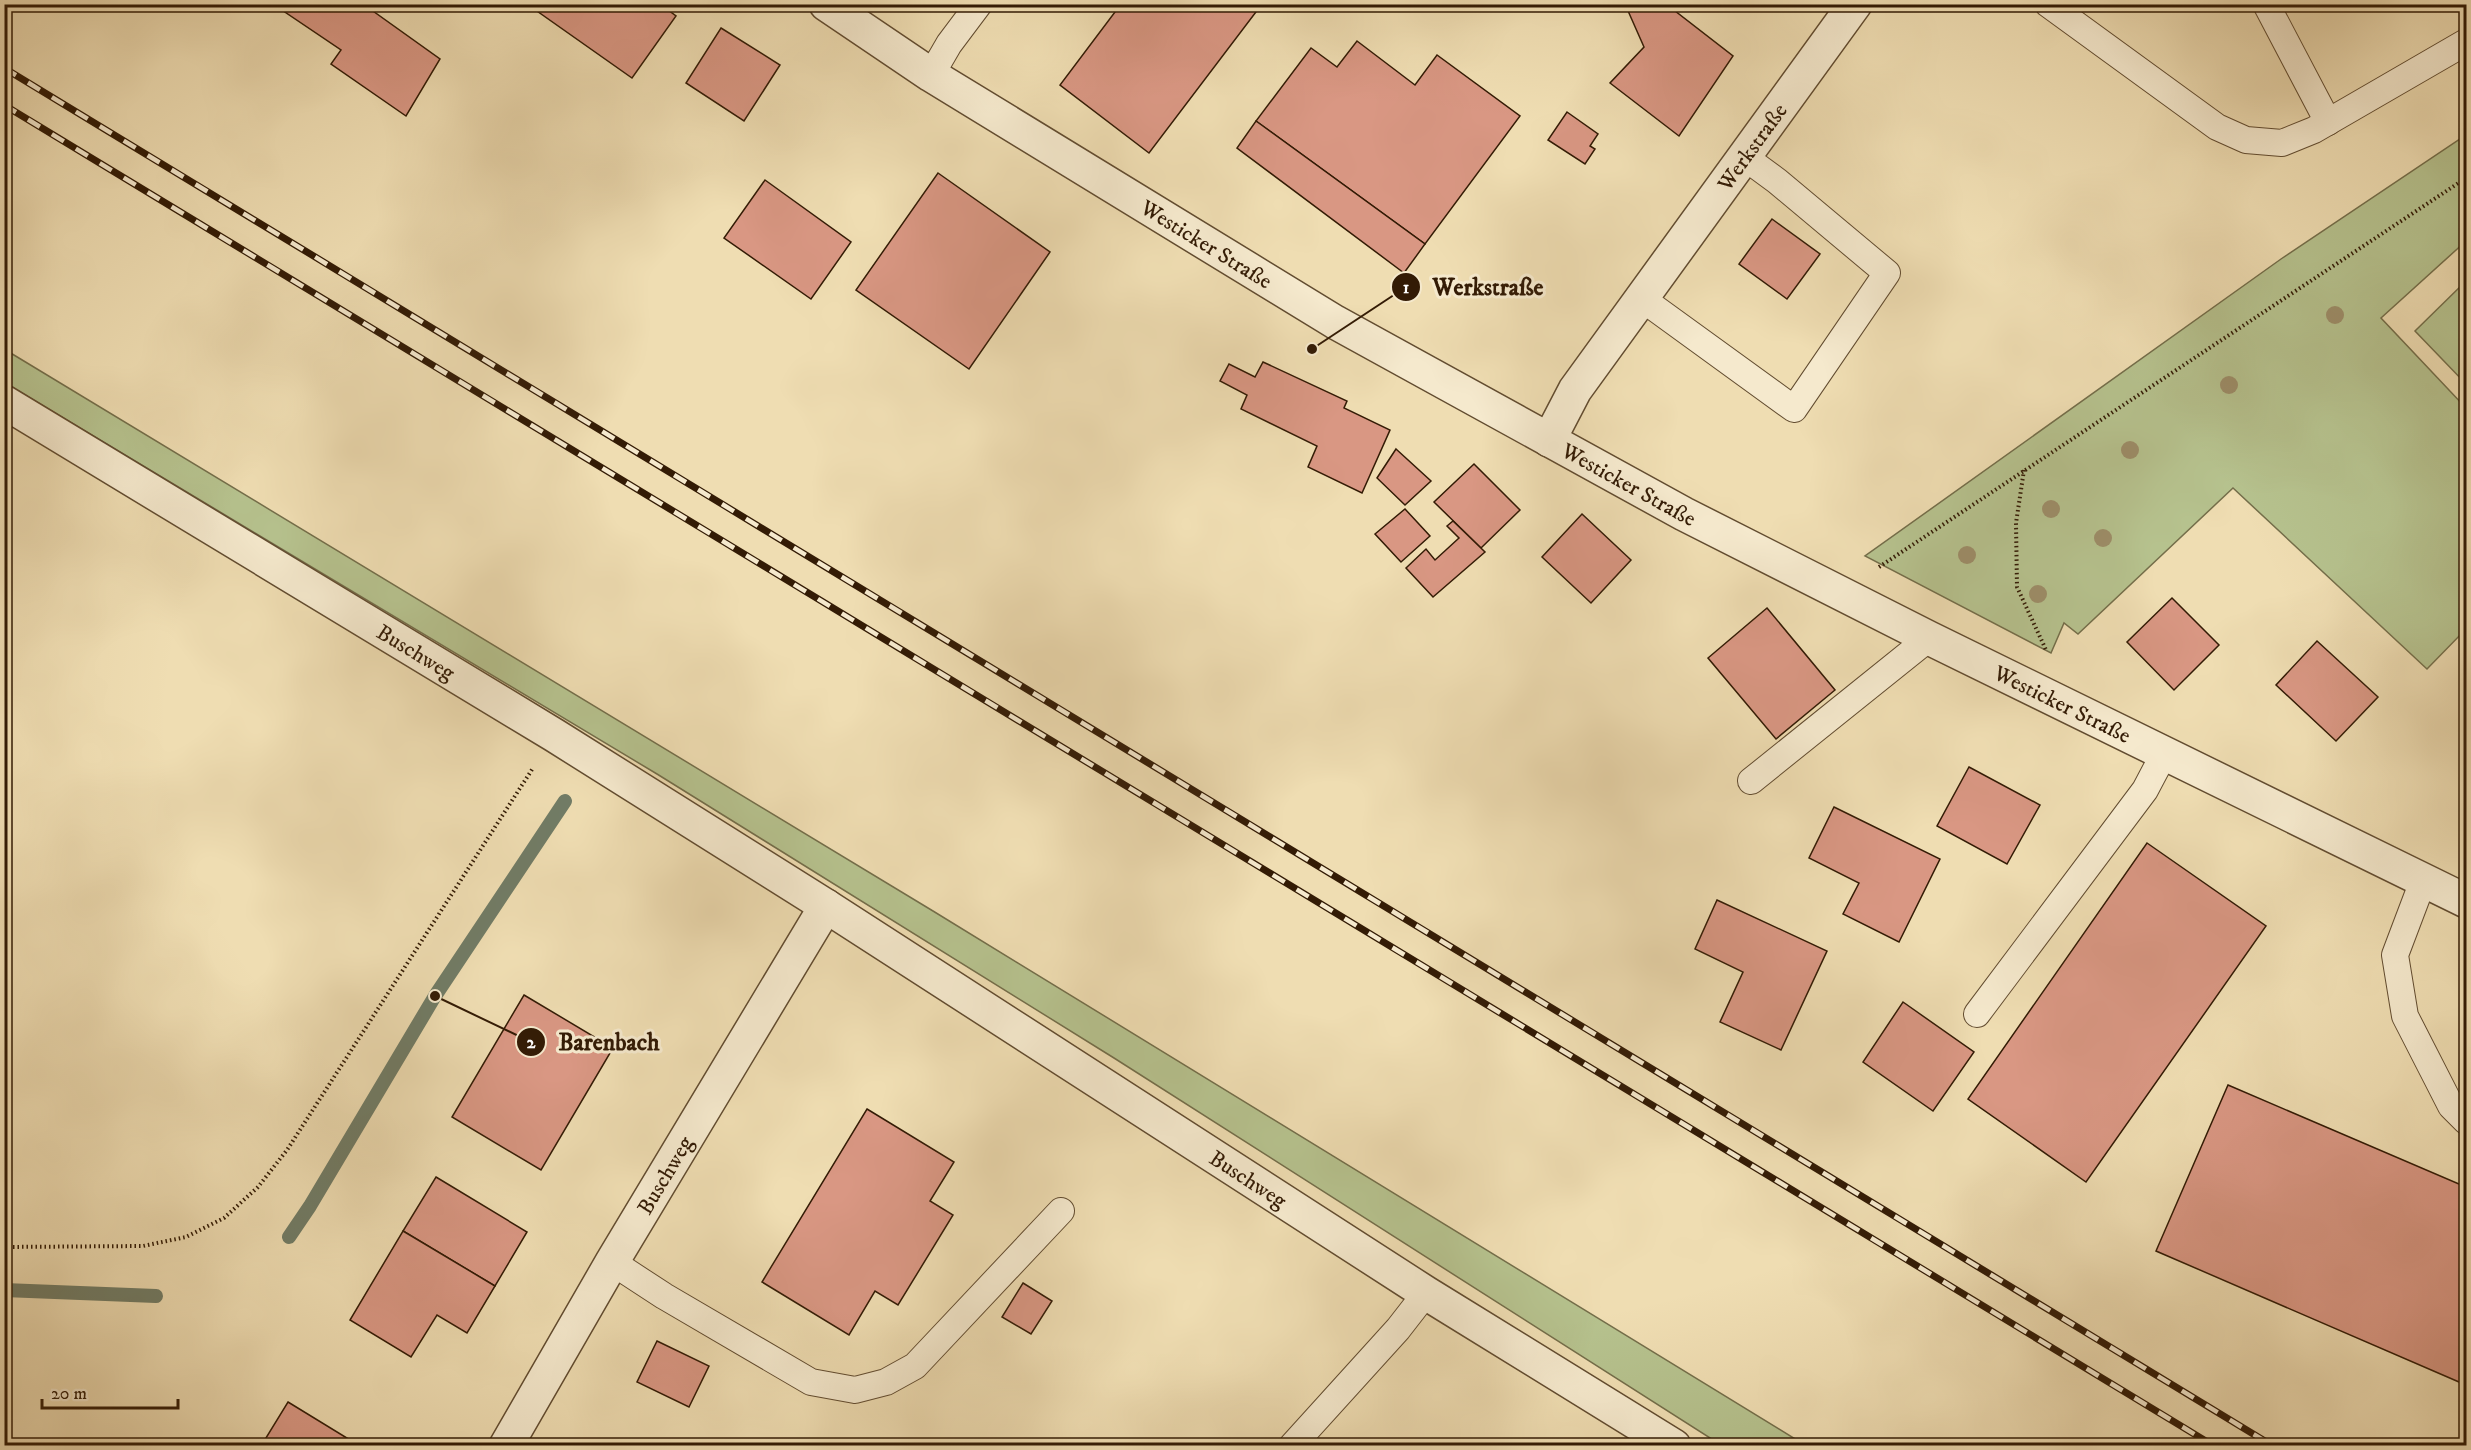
<svg xmlns="http://www.w3.org/2000/svg" width="2471" height="1450" viewBox="0 0 2471 1450" font-family="'IM FELL DW Pica',serif">
<style>
.green{fill:#b6c28e;stroke:#746e4a;stroke-width:1.5}
.lines{fill:none;stroke-linecap:round;stroke-linejoin:round}
.stream{stroke:#717c66;stroke-width:14}
.building{fill:#d99783;stroke:#331b05;stroke-width:1.5}
.service-casing{stroke:#624c30;stroke-width:28}
.minor-casing{stroke:#624c30;stroke-width:36}
.tertiary-casing{stroke:#624c30;stroke-width:36}
.path{stroke:#331b05;stroke-width:4;stroke-dasharray:1.5 3;stroke-linecap:butt}
.service{stroke:#f5e9cd;stroke-width:26}
.minor{stroke:#f5e9cd;stroke-width:33}
.tertiary{stroke:#f5e9cd;stroke-width:33}
.rail-casing{stroke:#331b05;stroke-width:7}
.rail{stroke:#f5e9cd;stroke-width:4.5;stroke-dasharray:14;stroke-linecap:butt}
.tree{fill:#9d8e69}
.labels{text-anchor:middle;stroke-width:6;stroke-linejoin:round;paint-order:stroke}
.street-label{font-size:22px;fill:#331b05;stroke:#f5e9cd}
.leader{fill:none;stroke:#331b05;stroke-width:2}
.callout-dot{fill:#331b05;stroke:#f5e9cd;stroke-width:2}
.mark-label{font-size:18px;text-anchor:middle;font-weight:bold;fill:#fff}
.callout-label{font-size:24px;text-anchor:middle;font-weight:bold;fill:#331b05;stroke:#f5e9cd;stroke-width:6;stroke-linejoin:round;paint-order:stroke}
</style>
<rect width="100%" height="100%" fill="#efddb2"/>
<filter id="stains"><feTurbulence type="fractalNoise" baseFrequency=".00333" numOctaves="4"/><feColorMatrix values="0 0 0 0 .2 0 0 0 0 .09 0 0 0 0 .02 0 0 0 .5 -.17"/></filter>
<radialGradient id="worn" r=".72"><stop offset=".6" stop-color="#630" stop-opacity="0"/><stop offset="1" stop-color="#630" stop-opacity=".3"/></radialGradient>
<g class="green">
<path d="M 2466,135 L 2466,241 L 2381,318 L 2466,408 L 2466,629 L 2427,669 L 2233,488 L 2078,634 L 2064,623 L 2051,653 L 1865,556 L 2281,259 Z"/>
<path d="M 2466,281 L 2466,384 L 2415,331 Z"/>
<path d="M 4,349 L 933,911 L 1805,1445 L 1721,1445 L 1114,1058 L 657,774 L 5,383 Z"/>
</g>
<g class="lines">
<g class="stream">
<path d="M 289,1237 L 310,1206 L 435,996 L 565,801"/>
<path d="M 4,1290 L 156,1296"/>
</g>
</g>
<g class="building">
<path d="M 273,4 L 363,4 L 440,59 L 406,116 L 331,64 L 341,50 Z"/>
<path d="M 527,4 L 660,4 L 676,16 L 632,78 Z"/>
<path d="M 1121,4 L 1262,4 L 1149,153 L 1060,85 Z"/>
<path d="M 1625,4 L 1666,4 L 1733,56 L 1679,136 L 1610,83 L 1644,47 Z"/>
<path d="M 721,28 L 780,65 L 744,121 L 686,83 Z"/>
<path d="M 1357,41 L 1415,85 L 1437,55 L 1520,116 L 1425,244 L 1256,121 L 1311,48 L 1337,67 Z"/>
<path d="M 1567,112 L 1598,134 L 1590,146 L 1595,149 L 1585,164 L 1548,140 Z"/>
<path d="M 1256,121 L 1425,244 L 1404,273 L 1237,148 Z"/>
<path d="M 938,173 L 1050,252 L 969,369 L 856,290 Z"/>
<path d="M 765,180 L 851,242 L 811,299 L 724,238 Z"/>
<path d="M 1772,219 L 1820,254 L 1787,299 L 1739,264 Z"/>
<path d="M 1263,362 L 1347,401 L 1344,408 L 1390,430 L 1362,493 L 1308,467 L 1317,446 L 1241,409 L 1247,395 L 1220,381 L 1229,364 L 1255,377 Z"/>
<path d="M 1396,449 L 1431,481 L 1405,505 L 1377,478 Z"/>
<path d="M 1474,464 L 1520,510 L 1481,548 L 1434,502 Z"/>
<path d="M 1405,509 L 1430,536 L 1401,562 L 1375,534 Z"/>
<path d="M 1582,514 L 1631,560 L 1591,603 L 1542,557 Z"/>
<path d="M 1453,521 L 1485,552 L 1433,597 L 1406,568 L 1426,549 L 1435,560 L 1459,538 L 1447,526 Z"/>
<path d="M 2172,598 L 2219,645 L 2174,690 L 2127,642 Z"/>
<path d="M 1767,608 L 1835,690 L 1776,739 L 1708,658 Z"/>
<path d="M 2317,641 L 2378,697 L 2336,741 L 2276,685 Z"/>
<path d="M 1969,767 L 2040,805 L 2007,864 L 1937,826 Z"/>
<path d="M 1834,807 L 1940,859 L 1899,942 L 1843,914 L 1859,883 L 1809,858 Z"/>
<path d="M 2147,843 L 2266,926 L 2086,1182 L 1968,1099 Z"/>
<path d="M 1717,900 L 1827,951 L 1781,1050 L 1720,1022 L 1743,972 L 1695,949 Z"/>
<path d="M 524,995 L 613,1048 L 541,1170 L 452,1117 Z"/>
<path d="M 1903,1002 L 1974,1052 L 1933,1111 L 1863,1062 Z"/>
<path d="M 2228,1085 L 2466,1187 L 2466,1385 L 2156,1251 Z"/>
<path d="M 867,1109 L 954,1162 L 930,1201 L 953,1215 L 898,1305 L 875,1291 L 849,1335 L 762,1282 Z"/>
<path d="M 436,1177 L 527,1232 L 495,1286 L 403,1231 Z"/>
<path d="M 403,1231 L 495,1286 L 467,1333 L 437,1315 L 411,1357 L 350,1320 Z"/>
<path d="M 1023,1283 L 1052,1301 L 1031,1334 L 1002,1317 Z"/>
<path d="M 657,1341 L 709,1366 L 689,1407 L 637,1382 Z"/>
<path d="M 288,1402 L 360,1446 L 261,1446 Z"/>
</g>
<g class="lines">
<defs>
<g id="service">
<path d="M 2048,4 L 2217,127 L 2246,140 L 2282,143 L 2314,130 L 2466,42"/>
<path d="M 2266,4 L 2328,122"/>
<path d="M 931,75 L 949,44 L 979,4"/>
<path d="M 1641,298 L 1794,409 L 1887,273 L 1777,181 L 1743,156"/>
<path d="M 1751,781 L 1929,638"/>
<path d="M 2423,881 L 2395,955 L 2405,1016 L 2451,1106 L 2466,1121"/>
<path d="M 1977,1014 L 2145,790 L 2164,754"/>
<path d="M 612,1262 L 664,1296 L 811,1382 L 855,1390 L 886,1382 L 915,1366 L 1061,1211"/>
<path d="M 1292,1446 L 1398,1329 L 1426,1293"/>
</g>
<g id="minor">
<path id="s1" d="M 4,402 L 554,735 L 826,906 L 1426,1293 L 1674,1446"/>
<path id="s2" d="M 1549,440 L 1575,390 L 1855,4"/>
<path id="s3" d="M 506,1446 L 612,1262 L 826,906"/>
</g>
<g id="tertiary">
<path id="s4" d="M 826,4 L 931,75 L 1335,322 L 1684,514 L 1929,638 L 2466,901"/>
</g>
</defs>
<use href="#service" class="service-casing"/>
<use href="#minor" class="minor-casing"/>
<use href="#tertiary" class="tertiary-casing"/>
<g class="path">
<path d="M 2024,470 L 2016,523 L 2017,587 L 2046,650"/>
<path d="M 1879,567 L 2466,178"/>
<path d="M 4,1247 L 143,1246 L 186,1237 L 224,1218 L 258,1187 L 287,1150 L 533,768"/>
</g>
<use href="#service" class="service"/>
<use href="#minor" class="minor"/>
<use href="#tertiary" class="tertiary"/>
<defs>
<g id="rail">
<path d="M 4,68 L 2273,1446"/>
<path d="M 4,105 L 2214,1446"/>
</g>
</defs>
<use href="#rail" class="rail-casing"/>
<use href="#rail" class="rail"/>
</g>
<g class="tree">
<circle cx="2335" cy="315" r="9"/>
<circle cx="2229" cy="385" r="9"/>
<circle cx="2130" cy="450" r="9"/>
<circle cx="2051" cy="509" r="9"/>
<circle cx="2103" cy="538" r="9"/>
<circle cx="1967" cy="555" r="9"/>
<circle cx="2038" cy="594" r="9"/>
</g>
<g class="labels">
<g class="street-label">
<text dy="8" stroke="none"><textPath href="#s2" startOffset="357">Werkstraße</textPath></text>
<text dy="8" stroke="none"><textPath href="#s4" startOffset="450">Westicker Straße</textPath></text>
<text dy="8" stroke="none"><textPath href="#s4" startOffset="936">Westicker Straße</textPath></text>
<text dy="8" stroke="none"><textPath href="#s1" startOffset="482">Buschweg</textPath></text>
<text dy="8" stroke="none"><textPath href="#s4" startOffset="1422">Westicker Straße</textPath></text>
<text dy="8" stroke="none"><textPath href="#s3" startOffset="314">Buschweg</textPath></text>
<text dy="8" stroke="none"><textPath href="#s1" startOffset="1467">Buschweg</textPath></text>
</g>
</g>
<path class="leader" d="M1312 349L1406 287M435 996L531 1042"/>
<g class="callout-dot">
<circle cx="1312" cy="349" r="6"/>
<circle cx="435" cy="996" r="6"/>
<circle cx="1406" cy="287" r="15"/>
<circle cx="531" cy="1042" r="15"/>
</g>
<g class="mark-label">
<text x="1406" y="293">1</text>
<text x="531" y="1048">2</text>
</g>
<g class="callout-label">
<text x="1488" y="295">Werkstraße</text>
<text x="609" y="1050">Barenbach</text>
</g>
<rect width="2471" height="1450" fill="none" stroke="#efddb2" stroke-width="24"/>
<rect x="6" y="6" width="2459" height="1438" fill="none" stroke="#331b05" stroke-width="3"/>
<rect x="12" y="12" width="2447" height="1426" fill="none" stroke="#331b05" stroke-width="1.5"/>
<path d="M42 1399v9h136v-9" fill="none" stroke="#331b05" stroke-width="3"/>
<text x="51" y="1399" font-size="18" fill="#331b05" stroke="#f5e9cd" stroke-width="4.5" paint-order="stroke">20 m</text>
<rect width="100%" height="100%" filter="url(#stains)"/>
<rect width="100%" height="100%" fill="url(#worn)"/>
</svg>
